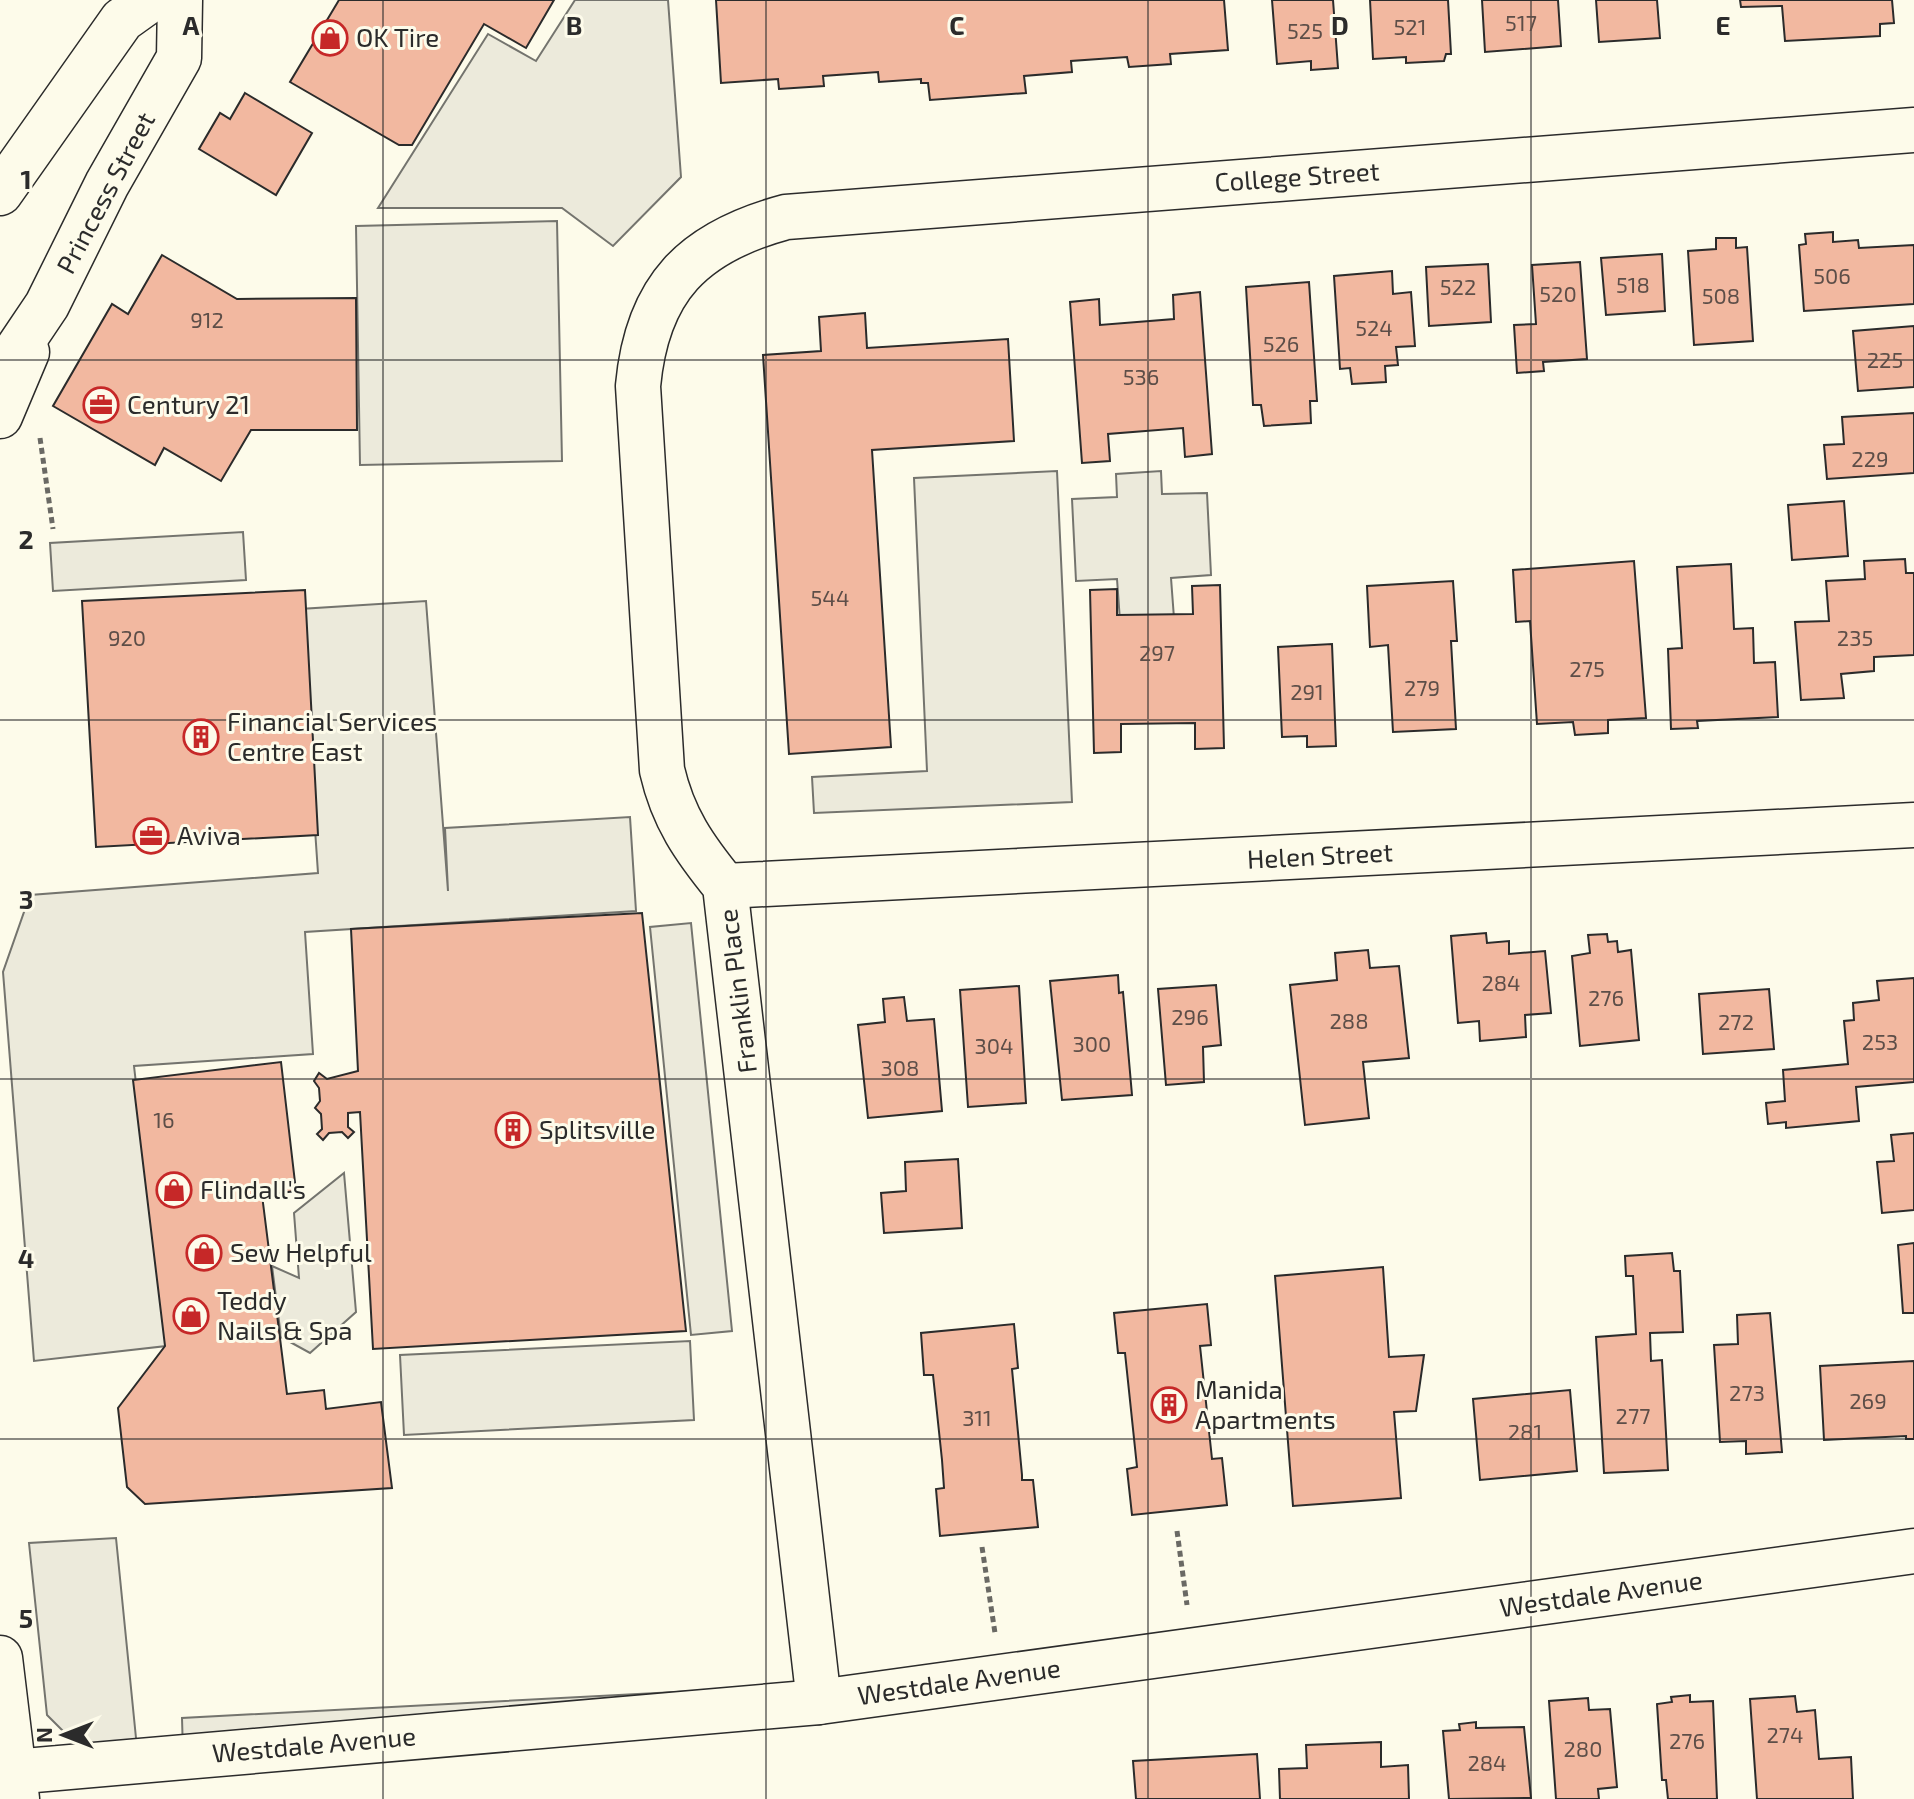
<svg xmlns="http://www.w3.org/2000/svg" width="1914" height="1799" viewBox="0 0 1914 1799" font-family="'Exo 2',sans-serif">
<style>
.parking{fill:#eceadb;stroke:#74746e;stroke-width:2}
.building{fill:#f2b8a0;stroke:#2b2b2b;stroke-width:2}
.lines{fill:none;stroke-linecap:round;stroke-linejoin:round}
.street-casing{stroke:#2b2b2b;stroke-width:47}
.primary-casing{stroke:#2b2b2b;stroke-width:47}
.path{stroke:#6a6964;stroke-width:5;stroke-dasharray:6 4;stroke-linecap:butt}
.street{stroke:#fdfbea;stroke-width:44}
.primary{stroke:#fdfbea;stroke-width:44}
.grid{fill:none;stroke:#2b2b2b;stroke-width:2;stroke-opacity:0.55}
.labels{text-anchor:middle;stroke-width:6;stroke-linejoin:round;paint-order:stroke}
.number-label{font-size:22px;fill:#5d4e48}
.poi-label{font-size:26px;fill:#2b2b2b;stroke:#fdfbea;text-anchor:start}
.street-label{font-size:26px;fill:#2b2b2b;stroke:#fdfbea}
.grid-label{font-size:26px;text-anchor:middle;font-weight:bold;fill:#2b2b2b;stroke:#fdfbea;stroke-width:6;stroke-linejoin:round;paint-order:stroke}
</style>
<rect width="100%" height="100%" fill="#fdfbea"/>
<g class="parking">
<path d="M 575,0 L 668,0 L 681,177 L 613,246 L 562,208 L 378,208 L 488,34 L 536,61 Z"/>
<path d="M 557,221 L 562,461 L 360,465 L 356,226 Z"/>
<path d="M 1057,471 L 1072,802 L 814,813 L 812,777 L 927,771 L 914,478 Z"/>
<path d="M 1161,471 L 1162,494 L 1207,493 L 1211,575 L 1171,578 L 1174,618 L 1120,621 L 1117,579 L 1076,581 L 1072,499 L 1117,497 L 1116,474 Z"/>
<path d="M 243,532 L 246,580 L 53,591 L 50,543 Z"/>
<path d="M 426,601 L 448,891 L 445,828 L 630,817 L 636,911 L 305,932 L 313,1054 L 134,1066 L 166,1346 L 34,1361 L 3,972 L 30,895 L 318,873 L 300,609 Z"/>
<path d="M 691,923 L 732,1331 L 691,1335 L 650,927 Z"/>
<path d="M 344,1173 L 356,1312 L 310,1353 L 281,1337 L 272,1266 L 299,1278 L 294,1213 Z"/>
<path d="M 690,1341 L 694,1420 L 404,1435 L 400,1355 Z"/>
<path d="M 116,1538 L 137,1748 L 83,1751 L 47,1715 L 29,1543 Z"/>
<path d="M 753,1688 L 183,1753 L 182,1718 Z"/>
</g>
<g class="building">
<path d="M 339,0 L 554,0 L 526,48 L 484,24 L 412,145 L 399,145 L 290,82 Z"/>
<path d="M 716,0 L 1224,0 L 1228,50 L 1170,54 L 1171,64 L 1129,67 L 1127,57 L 1071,61 L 1072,72 L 1024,76 L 1026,93 L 930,100 L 928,83 L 921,83 L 921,79 L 879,82 L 878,72 L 823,76 L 824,86 L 779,89 L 778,79 L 721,83 Z"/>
<path d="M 1272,0 L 1333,0 L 1338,68 L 1311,70 L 1311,61 L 1277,64 Z"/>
<path d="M 1370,0 L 1448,0 L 1451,54 L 1446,54 L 1444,61 L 1406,63 L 1406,57 L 1373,59 Z"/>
<path d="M 1482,0 L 1558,0 L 1561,46 L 1485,52 Z"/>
<path d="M 1596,0 L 1657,0 L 1660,38 L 1599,42 Z"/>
<path d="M 1740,0 L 1892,0 L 1894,23 L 1880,24 L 1880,36 L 1785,41 L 1782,6 L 1741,7 Z"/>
<path d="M 245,93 L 312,133 L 276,195 L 199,149 L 220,113 L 230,119 Z"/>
<path d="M 1833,232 L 1833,242 L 1858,240 L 1859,248 L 1914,245 L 1914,304 L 1804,311 L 1799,245 L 1806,244 L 1805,234 Z"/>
<path d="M 1716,238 L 1736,238 L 1736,248 L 1747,247 L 1753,341 L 1694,345 L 1688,251 L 1716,249 Z"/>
<path d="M 1662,254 L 1665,311 L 1606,315 L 1601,258 Z"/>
<path d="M 162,255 L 237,299 L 356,298 L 357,430 L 251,430 L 221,481 L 164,448 L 155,465 L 53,406 L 112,304 L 128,314 Z"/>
<path d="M 1580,262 L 1587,359 L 1543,362 L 1544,371 L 1517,373 L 1514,325 L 1536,324 L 1532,265 Z"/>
<path d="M 1488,264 L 1491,322 L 1429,326 L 1426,267 Z"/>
<path d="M 1392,271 L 1393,294 L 1411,292 L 1415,346 L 1396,347 L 1398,365 L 1385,366 L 1386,382 L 1352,384 L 1350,368 L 1340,369 L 1334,276 Z"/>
<path d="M 1309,282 L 1317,401 L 1310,401 L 1311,423 L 1264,426 L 1261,405 L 1253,405 L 1246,287 Z"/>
<path d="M 1200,292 L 1212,454 L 1185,457 L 1183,428 L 1108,434 L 1110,461 L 1082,463 L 1070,302 L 1099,299 L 1100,325 L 1174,319 L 1173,295 Z"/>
<path d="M 865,313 L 867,348 L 1008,339 L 1014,441 L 872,450 L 891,747 L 789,754 L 763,355 L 821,351 L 819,317 Z"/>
<path d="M 1914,326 L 1914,387 L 1858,391 L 1853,331 Z"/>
<path d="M 1914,413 L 1914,473 L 1827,479 L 1824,445 L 1844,444 L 1842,417 Z"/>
<path d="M 1844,501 L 1848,556 L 1792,560 L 1788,505 Z"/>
<path d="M 1905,559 L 1906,573 L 1914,573 L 1914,655 L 1874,657 L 1874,671 L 1841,674 L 1844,698 L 1801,700 L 1795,622 L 1829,621 L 1826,581 L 1865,579 L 1864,561 Z"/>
<path d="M 1634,561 L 1646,718 L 1608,720 L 1608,733 L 1575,735 L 1573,722 L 1537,724 L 1530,621 L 1516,622 L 1513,570 Z"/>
<path d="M 1731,564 L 1734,629 L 1753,628 L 1754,663 L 1775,662 L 1778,717 L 1697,721 L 1698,728 L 1671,729 L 1668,649 L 1682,648 L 1677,567 Z"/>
<path d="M 1453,581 L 1457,641 L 1451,641 L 1456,729 L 1393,732 L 1388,645 L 1370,647 L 1367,586 Z"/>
<path d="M 1220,585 L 1224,748 L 1195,749 L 1195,723 L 1121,724 L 1121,752 L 1094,753 L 1090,590 L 1117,589 L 1117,615 L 1193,614 L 1192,586 Z"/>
<path d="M 305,590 L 318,835 L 96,847 L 82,601 Z"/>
<path d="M 1332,644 L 1336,746 L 1307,747 L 1307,736 L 1282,737 L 1278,647 Z"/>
<path d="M 642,913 L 686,1331 L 373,1349 L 360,1112 L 348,1113 L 348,1127 L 354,1132 L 348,1138 L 342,1132 L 329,1133 L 323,1140 L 317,1134 L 322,1129 L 321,1114 L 315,1108 L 320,1101 L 319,1088 L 314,1081 L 319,1073 L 327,1079 L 358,1071 L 351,929 Z"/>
<path d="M 1486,933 L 1487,943 L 1509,941 L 1509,954 L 1545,951 L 1551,1013 L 1525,1015 L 1526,1037 L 1480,1041 L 1479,1021 L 1458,1023 L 1451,936 Z"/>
<path d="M 1607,934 L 1608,942 L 1617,941 L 1618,952 L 1631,950 L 1639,1040 L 1580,1046 L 1572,956 L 1590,953 L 1588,935 Z"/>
<path d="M 1368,950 L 1370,968 L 1399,966 L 1409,1058 L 1363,1062 L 1369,1118 L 1305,1125 L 1290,985 L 1337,980 L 1335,953 Z"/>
<path d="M 1118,975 L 1119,993 L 1123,992 L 1132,1095 L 1062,1100 L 1050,981 Z"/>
<path d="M 1914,978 L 1914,1082 L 1856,1087 L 1859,1121 L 1786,1128 L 1786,1122 L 1768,1124 L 1766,1103 L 1785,1101 L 1783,1070 L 1848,1064 L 1844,1021 L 1854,1020 L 1853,1003 L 1879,1000 L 1877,981 Z"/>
<path d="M 1216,985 L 1221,1045 L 1203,1047 L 1204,1082 L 1166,1085 L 1158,989 Z"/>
<path d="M 1019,986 L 1026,1103 L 968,1107 L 960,990 Z"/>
<path d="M 1769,989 L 1774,1049 L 1703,1054 L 1699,994 Z"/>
<path d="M 904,997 L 907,1021 L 934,1019 L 942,1111 L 868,1118 L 858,1025 L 885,1022 L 883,999 Z"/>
<path d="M 281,1062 L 296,1191 L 262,1195 L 287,1394 L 324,1390 L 326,1409 L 381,1402 L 392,1488 L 145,1504 L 127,1487 L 118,1408 L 165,1346 L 133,1080 Z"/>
<path d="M 1914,1133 L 1914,1210 L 1882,1213 L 1877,1162 L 1894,1161 L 1891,1135 Z"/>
<path d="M 958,1159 L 962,1228 L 884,1233 L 881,1193 L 906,1191 L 905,1162 Z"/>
<path d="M 1914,1243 L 1914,1313 L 1903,1313 L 1898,1245 Z"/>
<path d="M 1672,1253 L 1674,1271 L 1680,1271 L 1683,1332 L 1650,1333 L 1651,1361 L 1662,1360 L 1668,1470 L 1604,1473 L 1596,1337 L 1636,1334 L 1633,1276 L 1626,1276 L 1625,1256 Z"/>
<path d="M 1383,1267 L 1389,1357 L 1424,1355 L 1416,1411 L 1394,1412 L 1401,1498 L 1293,1506 L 1275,1276 Z"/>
<path d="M 1207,1304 L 1211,1345 L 1200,1346 L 1212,1459 L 1222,1458 L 1227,1505 L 1132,1515 L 1127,1469 L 1137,1467 L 1125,1353 L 1118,1353 L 1114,1313 Z"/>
<path d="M 1770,1313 L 1782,1452 L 1746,1454 L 1746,1441 L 1720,1442 L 1714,1345 L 1738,1344 L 1737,1315 Z"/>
<path d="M 1014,1324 L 1018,1368 L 1012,1369 L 1022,1475 L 1022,1480 L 1033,1480 L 1038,1527 L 940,1536 L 936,1489 L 944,1488 L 942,1460 L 933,1375 L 924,1375 L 921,1333 Z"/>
<path d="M 1914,1361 L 1914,1439 L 1906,1439 L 1906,1436 L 1824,1440 L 1820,1366 Z"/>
<path d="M 1570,1390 L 1577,1471 L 1480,1480 L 1473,1399 Z"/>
<path d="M 1690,1695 L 1690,1702 L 1713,1701 L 1717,1799 L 1668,1799 L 1666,1780 L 1662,1780 L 1657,1704 L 1672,1702 L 1671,1697 Z"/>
<path d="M 1795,1696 L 1797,1712 L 1815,1710 L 1819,1759 L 1851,1757 L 1853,1799 L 1757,1799 L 1750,1699 Z"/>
<path d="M 1588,1698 L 1589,1710 L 1610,1709 L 1617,1787 L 1598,1789 L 1599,1799 L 1556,1799 L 1549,1701 Z"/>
<path d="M 1476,1722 L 1476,1728 L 1524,1727 L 1531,1798 L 1449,1799 L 1443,1731 L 1460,1730 L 1459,1724 Z"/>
<path d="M 1381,1742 L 1381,1767 L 1408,1765 L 1409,1799 L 1280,1799 L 1279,1769 L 1307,1768 L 1306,1745 Z"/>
<path d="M 1257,1754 L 1260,1799 L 1136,1799 L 1133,1761 Z"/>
</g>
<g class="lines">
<defs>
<g id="street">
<path d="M 725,886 L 1914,825"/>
<path d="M 819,1702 L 725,886 C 694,848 673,818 662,770 L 638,386 C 647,288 693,242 786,217 L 1914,130"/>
<path d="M 0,1773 L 819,1702 L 1914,1551"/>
</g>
<g id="primary">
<path d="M 0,193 L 122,20 L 150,0"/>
<path d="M 0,375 L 47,305 L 107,184 L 179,58 L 180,0"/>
<path d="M 0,416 L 27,352"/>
<path d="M 0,1658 L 17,1799"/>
</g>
</defs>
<use href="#street" class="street-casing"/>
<use href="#primary" class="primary-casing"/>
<g class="path">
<path d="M 40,438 L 53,529"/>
<path d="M 1177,1531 L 1187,1605"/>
<path d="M 982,1547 L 995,1633"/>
</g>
<use href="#street" class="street"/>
<use href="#primary" class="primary"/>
</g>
<path class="grid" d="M 383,0 L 383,1799M 766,0 L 766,1799M 1148,0 L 1148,1799M 1531,0 L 1531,1799M 0,360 L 1914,360M 0,720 L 1914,720M 0,1079 L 1914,1079M 0,1439 L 1914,1439"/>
<defs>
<symbol id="shop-ring" viewBox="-11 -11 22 22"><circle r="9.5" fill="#fdfbea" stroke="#c62828" stroke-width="1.5"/><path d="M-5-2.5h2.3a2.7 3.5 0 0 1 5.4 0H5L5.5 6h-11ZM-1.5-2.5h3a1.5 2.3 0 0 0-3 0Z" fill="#c62828"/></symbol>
<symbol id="office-ring" viewBox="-11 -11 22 22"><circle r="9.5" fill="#fdfbea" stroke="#c62828" stroke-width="1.5"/><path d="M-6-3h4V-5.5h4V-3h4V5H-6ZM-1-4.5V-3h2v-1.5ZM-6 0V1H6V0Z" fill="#c62828"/></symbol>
<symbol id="building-ring" viewBox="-11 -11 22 22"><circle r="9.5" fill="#fdfbea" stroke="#c62828" stroke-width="1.5"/><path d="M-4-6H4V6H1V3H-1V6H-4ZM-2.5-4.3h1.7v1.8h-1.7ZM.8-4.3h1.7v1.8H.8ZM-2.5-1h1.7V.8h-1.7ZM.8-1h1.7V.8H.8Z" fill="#c62828"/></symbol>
</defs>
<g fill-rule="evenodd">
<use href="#shop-ring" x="310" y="18" width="40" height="40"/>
<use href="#office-ring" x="81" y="385" width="40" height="40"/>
<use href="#building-ring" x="181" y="717" width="40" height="40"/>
<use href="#office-ring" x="131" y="816" width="40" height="40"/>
<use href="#building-ring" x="493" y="1110" width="40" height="40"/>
<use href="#shop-ring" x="154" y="1170" width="40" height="40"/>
<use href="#shop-ring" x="184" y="1233" width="40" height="40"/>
<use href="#shop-ring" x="171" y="1296" width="40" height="40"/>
<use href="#building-ring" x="1149" y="1385" width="40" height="40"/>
</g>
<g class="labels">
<g class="number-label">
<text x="1521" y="31">517</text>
<text x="1410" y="35">521</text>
<text x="1305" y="39">525</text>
<text x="1832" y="284">506</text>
<text x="1633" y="293">518</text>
<text x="1458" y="295">522</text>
<text x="1558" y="302">520</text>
<text x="1721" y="304">508</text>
<text x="207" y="328">912</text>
<text x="1374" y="336">524</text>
<text x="1281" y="352">526</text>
<text x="1885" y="368">225</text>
<text x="1141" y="385">536</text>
<text x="1870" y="467">229</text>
<text x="830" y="606">544</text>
<text x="127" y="646">920</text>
<text x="1855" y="646">235</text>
<text x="1157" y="661">297</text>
<text x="1587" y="677">275</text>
<text x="1422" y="696">279</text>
<text x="1307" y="700">291</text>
<text x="1501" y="991">284</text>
<text x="1606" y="1006">276</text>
<text x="1190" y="1025">296</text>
<text x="1349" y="1029">288</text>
<text x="1736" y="1030">272</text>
<text x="1880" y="1050">253</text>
<text x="1092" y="1052">300</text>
<text x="994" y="1054">304</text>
<text x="900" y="1076">308</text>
<text x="164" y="1128">16</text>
<text x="1747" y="1401">273</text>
<text x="1868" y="1409">269</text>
<text x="1633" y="1424">277</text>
<text x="977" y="1426">311</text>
<text x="1525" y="1440">281</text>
<text x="1785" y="1743">274</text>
<text x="1687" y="1749">276</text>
<text x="1583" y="1757">280</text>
<text x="1487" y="1771">284</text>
</g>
<g class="poi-label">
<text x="356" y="47">OK Tire</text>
<text x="127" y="414">Century 21</text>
<text x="227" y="731">Financial Services<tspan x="227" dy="30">Centre East</tspan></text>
<text x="177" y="845">Aviva</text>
<text x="539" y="1139">Splitsville</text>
<text x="200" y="1199">Flindall's</text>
<text x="230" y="1262">Sew Helpful</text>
<text x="217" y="1310">Teddy<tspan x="217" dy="30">Nails &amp; Spa</tspan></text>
<text x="1195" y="1399">Manida<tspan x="1195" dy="30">Apartments</tspan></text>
</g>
<g class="street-label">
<text transform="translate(1297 177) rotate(-4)" y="9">College Street</text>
<text transform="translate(106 193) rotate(-62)" y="9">Princess Street</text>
<text transform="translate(1320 856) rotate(-3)" y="9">Helen Street</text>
<text transform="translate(738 991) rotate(-97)" y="9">Franklin Place</text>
<text transform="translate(1601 1594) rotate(-8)" y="9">Westdale Avenue</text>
<text transform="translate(959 1682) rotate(-8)" y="9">Westdale Avenue</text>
<text transform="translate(314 1745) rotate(-5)" y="9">Westdale Avenue</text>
</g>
</g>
<g class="grid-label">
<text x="191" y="35">A</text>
<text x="574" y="35">B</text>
<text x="957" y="35">C</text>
<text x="1340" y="35">D</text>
<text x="1723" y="35">E</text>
<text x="26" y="189">1</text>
<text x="26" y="549">2</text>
<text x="26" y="909">3</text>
<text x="26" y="1268">4</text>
<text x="26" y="1628">5</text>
</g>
<g transform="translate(64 1735) rotate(270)" stroke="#fdfbea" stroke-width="6" paint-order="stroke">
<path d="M0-6L14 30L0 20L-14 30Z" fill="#2b2b2b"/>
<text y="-12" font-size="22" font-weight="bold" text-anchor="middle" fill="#2b2b2b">N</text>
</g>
</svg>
